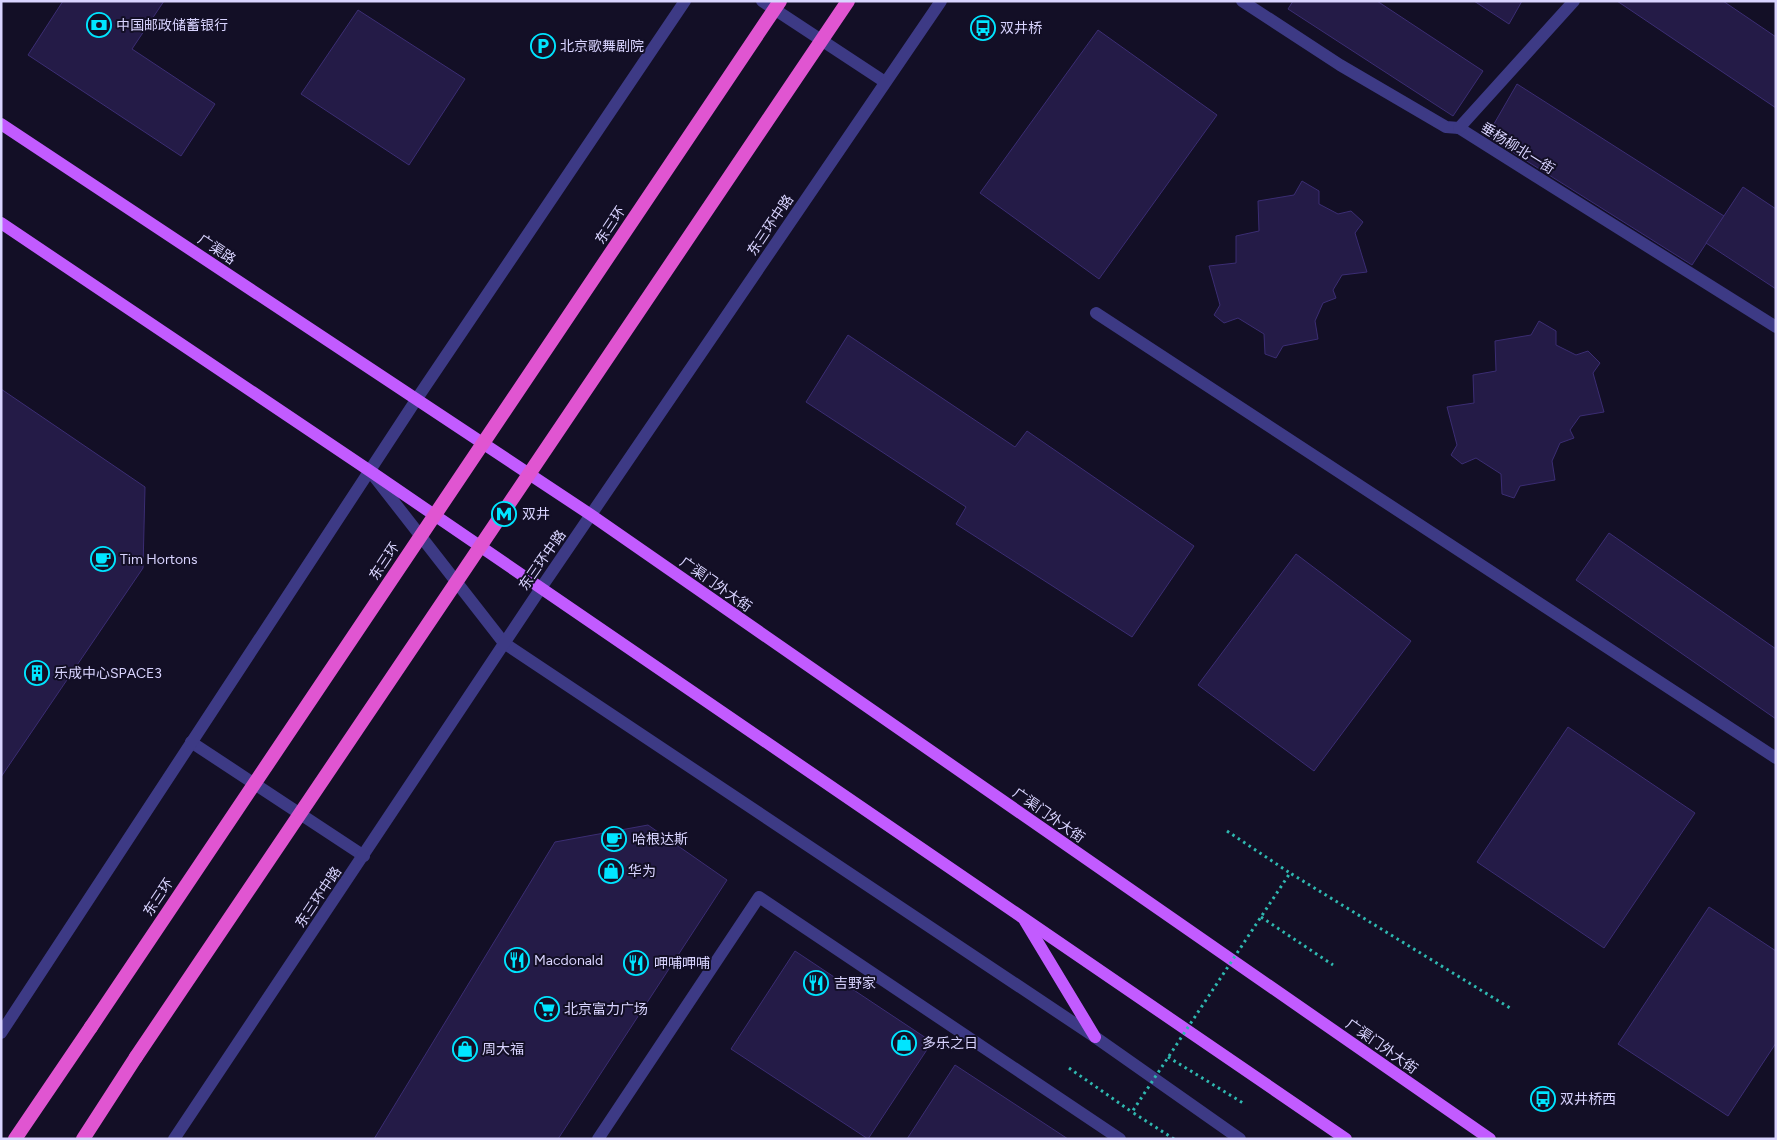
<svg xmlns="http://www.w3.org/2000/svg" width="1777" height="1140" viewBox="0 0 1777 1140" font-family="Figtree,'Noto Sans SC',sans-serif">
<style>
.building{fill:#241b47;stroke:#3b2d73}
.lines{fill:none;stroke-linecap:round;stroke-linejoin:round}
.path{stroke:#2fb8b0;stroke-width:3;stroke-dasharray:2.5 4;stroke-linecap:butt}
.minor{stroke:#3d3a85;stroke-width:12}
.tertiary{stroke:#3d3a85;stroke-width:12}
.primary{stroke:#c25bff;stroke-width:12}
.trunk{stroke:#e055d1;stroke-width:14}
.path-bridge{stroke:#2fb8b0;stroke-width:3;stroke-dasharray:2.5 4;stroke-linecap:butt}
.trunk-bridge{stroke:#e055d1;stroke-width:14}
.labels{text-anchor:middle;stroke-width:4;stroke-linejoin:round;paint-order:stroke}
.poi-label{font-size:14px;fill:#d9d4ff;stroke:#130f26;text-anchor:start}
.street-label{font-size:14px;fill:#d9d4ff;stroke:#130f26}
</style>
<rect width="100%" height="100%" fill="#130f26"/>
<g class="building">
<path d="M 63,1 L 164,1 L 132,49 L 215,104 L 181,156 L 28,55 Z"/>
<path d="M 1293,1 L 1377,1 L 1483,71 L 1453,116 L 1288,9 Z"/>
<path d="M 1474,1 L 1522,1 L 1509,24 Z"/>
<path d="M 1617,1 L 1723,1 L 1776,37 L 1776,108 Z"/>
<path d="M 358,10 L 465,79 L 409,165 L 301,94 Z"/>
<path d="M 1098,30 L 1217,115 L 1099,279 L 980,193 Z"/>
<path d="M 1517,84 L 1724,216 L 1692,265 L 1487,136 Z"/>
<path d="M 1302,181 L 1319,191 L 1319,204 L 1338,214 L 1351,211 L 1363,222 L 1355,233 L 1367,272 L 1342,275 L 1333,290 L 1336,298 L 1323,303 L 1315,321 L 1318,339 L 1283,346 L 1276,358 L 1265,354 L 1264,334 L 1238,318 L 1224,323 L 1214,315 L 1220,305 L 1209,266 L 1236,263 L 1236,236 L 1259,231 L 1258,201 L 1294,195 Z"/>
<path d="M 1743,187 L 1776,209 L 1776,289 L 1706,243 Z"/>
<path d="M 1539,321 L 1556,331 L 1556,345 L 1576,355 L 1588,351 L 1600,363 L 1593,373 L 1604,412 L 1580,416 L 1570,430 L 1574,438 L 1560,443 L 1552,461 L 1555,480 L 1520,486 L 1514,498 L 1502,494 L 1501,474 L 1476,458 L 1462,464 L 1451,455 L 1457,445 L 1447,407 L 1474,403 L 1473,375 L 1496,371 L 1495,341 L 1531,335 Z"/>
<path d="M 848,335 L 1015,447 L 1027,431 L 1194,546 L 1132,637 L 956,524 L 966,507 L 806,402 Z"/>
<path d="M 1,389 L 145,487 L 143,568 L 1,777 Z"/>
<path d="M 1609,533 L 1776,649 L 1776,719 L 1576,580 Z"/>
<path d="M 1296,554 L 1411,641 L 1314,771 L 1198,685 Z"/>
<path d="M 1568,727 L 1695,813 L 1604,948 L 1477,862 Z"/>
<path d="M 648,825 L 727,880 L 558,1139 L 374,1139 L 555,842 Z"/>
<path d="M 1709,907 L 1776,951 L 1776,1043 L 1728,1116 L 1618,1044 Z"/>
<path d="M 795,951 L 932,1042 L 868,1139 L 731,1049 Z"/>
<path d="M 955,1065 L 1068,1139 L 907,1139 Z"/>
</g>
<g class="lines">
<g class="path">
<path d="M 1227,831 L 1290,873"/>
<path d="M 1261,917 L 1333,965"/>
<path d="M 1168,1057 L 1243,1103"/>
<path d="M 1069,1068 L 1132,1112"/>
</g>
<g class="minor">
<path d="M 1242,1 L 1340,65 L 1446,127 L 1459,128 L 1776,327"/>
<path d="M 1459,128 L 1574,1"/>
<path d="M 1096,313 L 1776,758"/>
<path d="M 598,1139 L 759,897 L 1120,1139"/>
</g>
<g class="tertiary">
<path d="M 762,1 L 885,82"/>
<path d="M 373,475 L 504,643 L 1095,1037 L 1240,1139"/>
<path d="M 191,742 L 364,856"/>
<path d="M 1,1033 L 416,400 L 685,1"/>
<path d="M 174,1139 L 541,588 L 941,1"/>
</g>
<g class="primary">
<path d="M 1,124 L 591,515 L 1490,1139"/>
<path d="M 1,223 L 370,471 L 1346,1139"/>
<path d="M 1025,921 L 1095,1037"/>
</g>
<g class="trunk">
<path d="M 15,1139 L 91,1027"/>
<path d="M 83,1139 L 136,1057"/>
</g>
<path class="path-bridge" d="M 1174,1139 L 1132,1112 L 1290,873 L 1510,1008"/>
<g class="trunk-bridge">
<path d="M 91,1027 L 780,1"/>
<path d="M 136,1057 L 848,1"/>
</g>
</g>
<defs>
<symbol id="bank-ring" viewBox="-11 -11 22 22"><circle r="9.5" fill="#130f26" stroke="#00e5ff" stroke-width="1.5"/><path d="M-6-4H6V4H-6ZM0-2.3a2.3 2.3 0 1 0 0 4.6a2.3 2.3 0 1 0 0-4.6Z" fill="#00e5ff"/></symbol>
<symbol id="bus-ring" viewBox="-11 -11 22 22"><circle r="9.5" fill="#130f26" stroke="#00e5ff" stroke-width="1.5"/><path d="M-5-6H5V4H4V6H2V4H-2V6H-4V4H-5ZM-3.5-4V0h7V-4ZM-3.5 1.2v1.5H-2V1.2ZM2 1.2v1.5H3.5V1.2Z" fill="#00e5ff"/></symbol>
<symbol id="parking-ring" viewBox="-11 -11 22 22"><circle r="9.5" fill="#130f26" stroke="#00e5ff" stroke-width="1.5"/><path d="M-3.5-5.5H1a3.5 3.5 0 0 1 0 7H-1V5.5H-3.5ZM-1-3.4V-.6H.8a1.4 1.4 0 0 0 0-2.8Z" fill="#00e5ff"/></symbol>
<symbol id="metro-ring" viewBox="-11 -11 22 22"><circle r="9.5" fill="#130f26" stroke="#00e5ff" stroke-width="1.5"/><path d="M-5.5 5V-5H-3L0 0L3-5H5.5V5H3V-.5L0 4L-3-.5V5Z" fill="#00e5ff"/></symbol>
<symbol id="cafe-ring" viewBox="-11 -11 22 22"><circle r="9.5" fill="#130f26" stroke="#00e5ff" stroke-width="1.5"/><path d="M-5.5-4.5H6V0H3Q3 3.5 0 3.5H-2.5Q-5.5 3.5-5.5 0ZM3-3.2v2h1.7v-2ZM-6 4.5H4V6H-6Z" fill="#00e5ff"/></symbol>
<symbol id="building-ring" viewBox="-11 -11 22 22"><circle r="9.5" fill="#130f26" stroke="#00e5ff" stroke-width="1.5"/><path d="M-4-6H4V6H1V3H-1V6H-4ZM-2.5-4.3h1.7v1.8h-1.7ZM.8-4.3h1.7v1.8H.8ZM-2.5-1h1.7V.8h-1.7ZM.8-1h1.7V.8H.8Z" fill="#00e5ff"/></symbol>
<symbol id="shop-ring" viewBox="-11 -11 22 22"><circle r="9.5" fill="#130f26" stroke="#00e5ff" stroke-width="1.5"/><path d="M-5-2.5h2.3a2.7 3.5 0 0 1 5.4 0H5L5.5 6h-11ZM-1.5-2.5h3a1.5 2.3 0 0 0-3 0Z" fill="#00e5ff"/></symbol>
<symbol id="restaurant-ring" viewBox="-11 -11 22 22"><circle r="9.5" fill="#130f26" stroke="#00e5ff" stroke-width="1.5"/><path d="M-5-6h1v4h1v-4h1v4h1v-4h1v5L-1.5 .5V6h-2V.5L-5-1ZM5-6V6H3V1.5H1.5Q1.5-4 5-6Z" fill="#00e5ff"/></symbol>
<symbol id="supermarket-ring" viewBox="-11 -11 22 22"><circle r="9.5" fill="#130f26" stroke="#00e5ff" stroke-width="1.5"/><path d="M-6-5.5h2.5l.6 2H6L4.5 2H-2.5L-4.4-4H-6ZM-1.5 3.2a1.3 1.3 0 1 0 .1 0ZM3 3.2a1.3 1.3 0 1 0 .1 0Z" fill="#00e5ff"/></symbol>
</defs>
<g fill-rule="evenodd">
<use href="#bank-ring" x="85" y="11" width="28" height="28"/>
<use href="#bus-ring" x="969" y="14" width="28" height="28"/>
<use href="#parking-ring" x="529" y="32" width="28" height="28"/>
<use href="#metro-ring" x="490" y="500" width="28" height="28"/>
<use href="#cafe-ring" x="89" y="545" width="28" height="28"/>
<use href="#building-ring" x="23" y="659" width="28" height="28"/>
<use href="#cafe-ring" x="600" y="825" width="28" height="28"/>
<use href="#shop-ring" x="597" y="857" width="28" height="28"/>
<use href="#restaurant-ring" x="503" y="946" width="28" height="28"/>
<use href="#restaurant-ring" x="622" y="949" width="28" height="28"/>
<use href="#restaurant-ring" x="802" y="969" width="28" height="28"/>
<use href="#supermarket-ring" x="533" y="995" width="28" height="28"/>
<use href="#shop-ring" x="890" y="1029" width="28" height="28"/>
<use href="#shop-ring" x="451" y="1035" width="28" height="28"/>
<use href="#bus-ring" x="1529" y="1085" width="28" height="28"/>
</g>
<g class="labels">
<g class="poi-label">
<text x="116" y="30">中国邮政储蓄银行</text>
<text x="1000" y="33">双井桥</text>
<text x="560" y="51">北京歌舞剧院</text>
<text x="522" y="519">双井</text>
<text x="120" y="564">Tim Hortons</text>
<text x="54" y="678">乐成中心SPACE3</text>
<text x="632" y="844">哈根达斯</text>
<text x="628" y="876">华为</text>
<text x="534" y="965">Macdonald</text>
<text x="654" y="968">呷哺呷哺</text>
<text x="834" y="988">吉野家</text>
<text x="564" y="1014">北京富力广场</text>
<text x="922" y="1048">多乐之日</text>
<text x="482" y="1054">周大福</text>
<text x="1560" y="1104">双井桥西</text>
</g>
<g class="street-label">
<text transform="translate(1518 148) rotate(32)" y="5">垂杨柳北一街</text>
<text transform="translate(610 225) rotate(-56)" y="5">东三环</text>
<text transform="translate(770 225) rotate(-56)" y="5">东三环中路</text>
<text transform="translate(217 249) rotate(34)" y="5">广渠路</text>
<text transform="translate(542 560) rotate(-55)" y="5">东三环中路</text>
<text transform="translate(384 561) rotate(-56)" y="5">东三环</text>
<text transform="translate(716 584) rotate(35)" y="5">广渠门外大街</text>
<text transform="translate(1049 815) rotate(35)" y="5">广渠门外大街</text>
<text transform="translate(158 897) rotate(-56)" y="5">东三环</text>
<text transform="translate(318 897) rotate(-56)" y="5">东三环中路</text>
<text transform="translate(1382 1046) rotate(35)" y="5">广渠门外大街</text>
</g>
</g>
<rect width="1777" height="1140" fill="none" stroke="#d9d4ff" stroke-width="5"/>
</svg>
